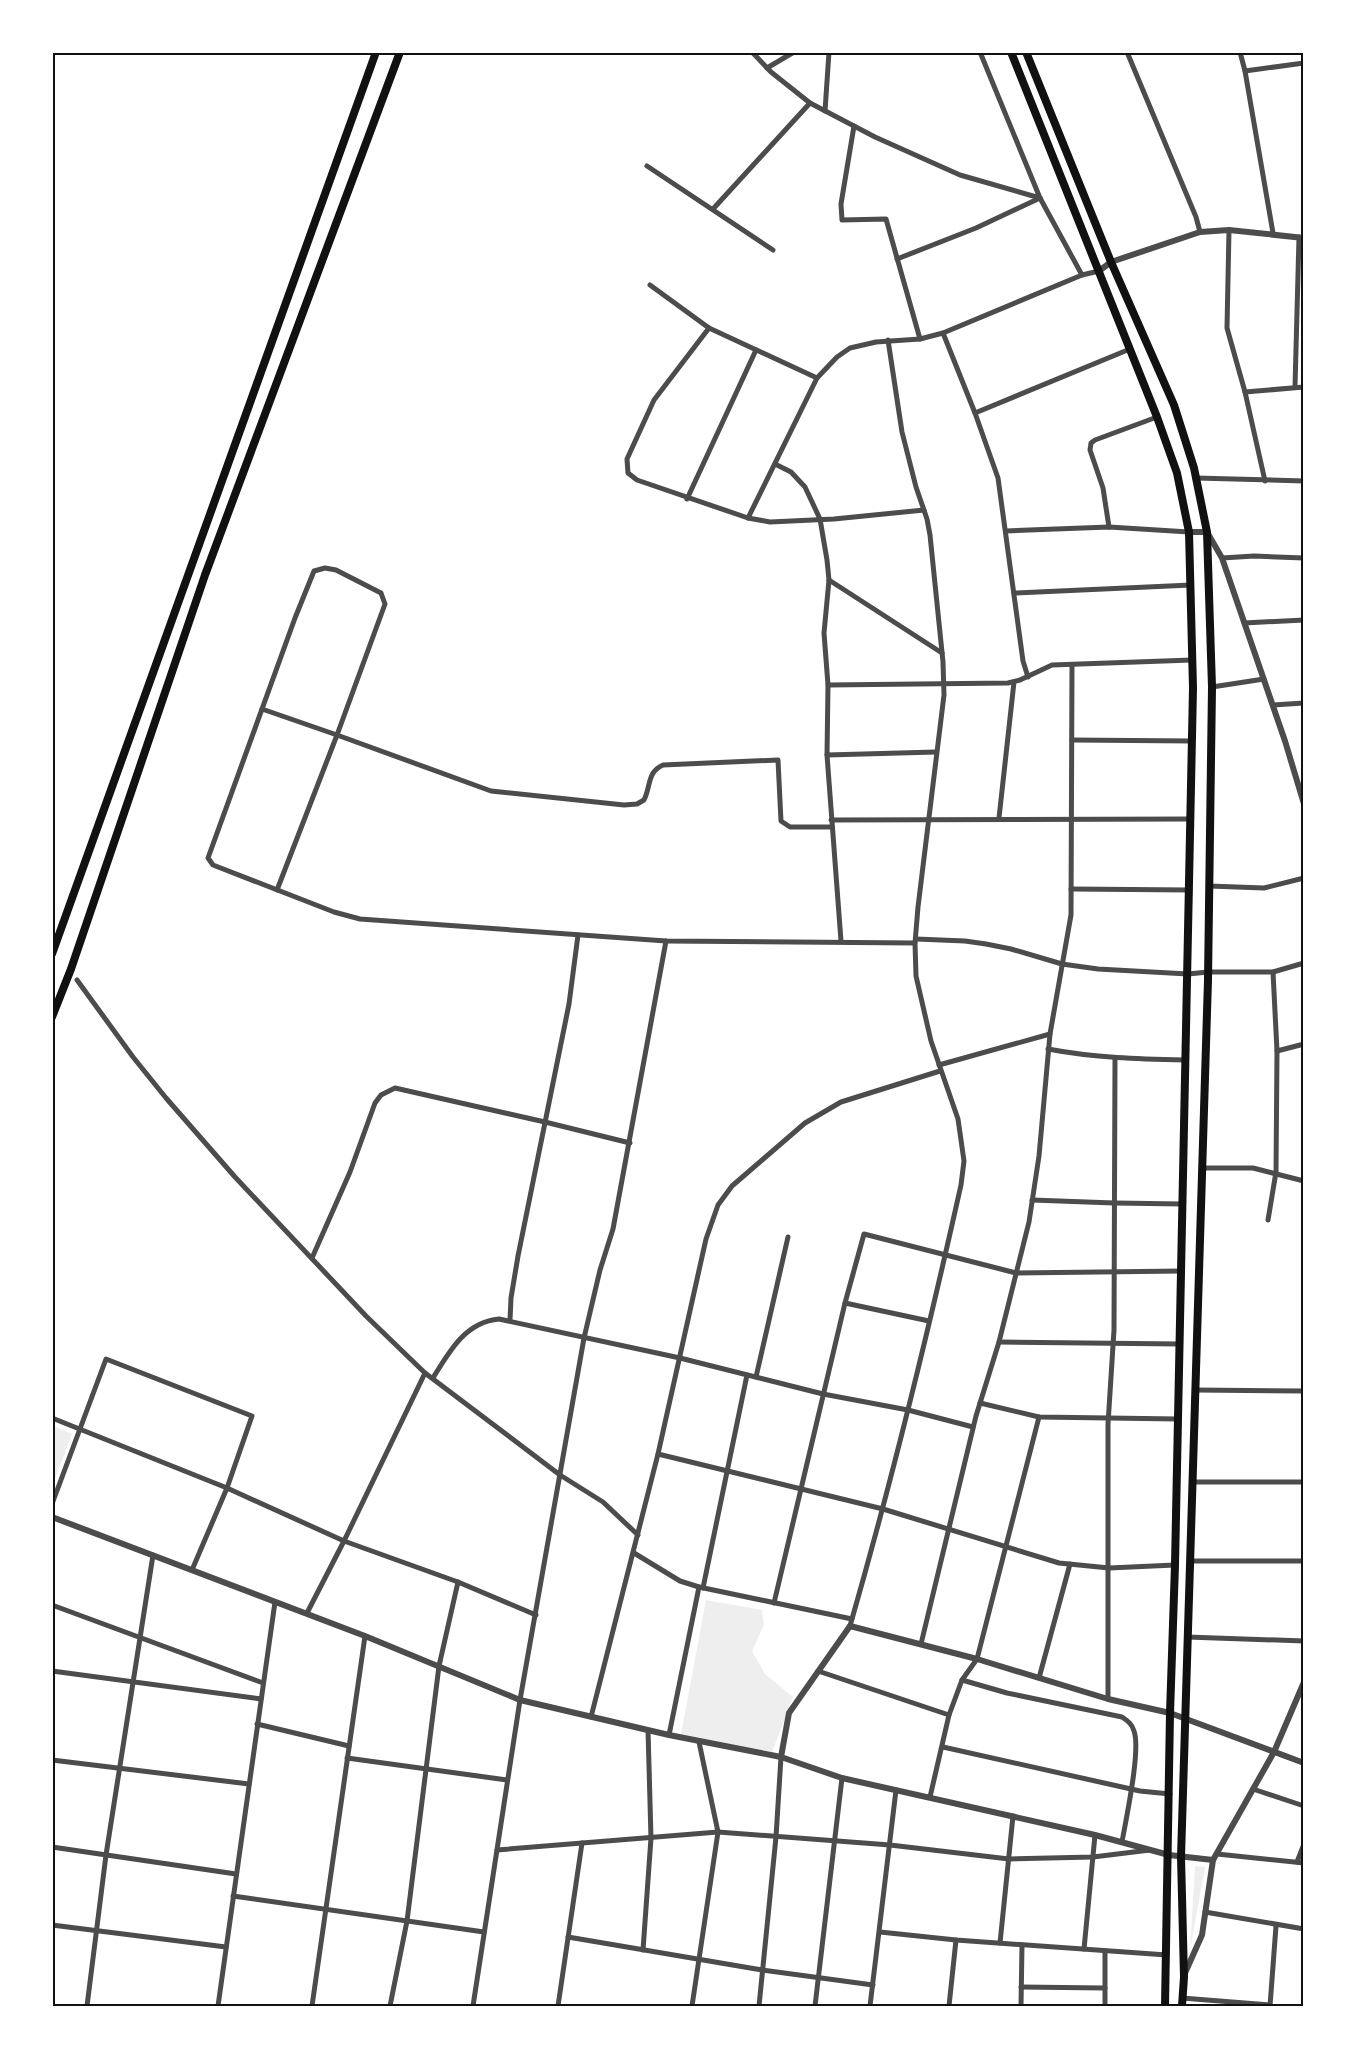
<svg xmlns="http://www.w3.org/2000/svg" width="1356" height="2059" viewBox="0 0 1356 2059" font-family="'Varela Round',sans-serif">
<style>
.green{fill:#eee}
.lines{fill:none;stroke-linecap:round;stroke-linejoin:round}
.minor{stroke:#4c4c4c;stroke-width:5}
.tertiary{stroke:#4c4c4c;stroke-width:6}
.primary{stroke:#111;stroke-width:8}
.trunk{stroke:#111;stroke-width:8}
.neatline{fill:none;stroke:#111;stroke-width:2}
</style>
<rect width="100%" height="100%" fill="#fff"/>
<g class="green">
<path d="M 53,1426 L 72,1434 L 53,1484 Z"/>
<path d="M 706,1600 L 762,1610 L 764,1625 L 752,1651 L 765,1674 L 793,1697 L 772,1752 L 681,1734 Z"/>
<path d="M 1195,1866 L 1205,1867 L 1190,1950 L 1195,1867 Z"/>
</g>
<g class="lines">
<g class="minor">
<path d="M 752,52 L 771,72 L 810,103 L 875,137 L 960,175 L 1040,198"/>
<path d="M 980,52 L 1040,198 L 1082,275"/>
<path d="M 1127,52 L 1196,217 L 1200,232"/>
<path d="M 1240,52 L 1245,71 L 1273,233"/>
<path d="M 767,68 L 794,52"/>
<path d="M 1245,71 L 1304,63"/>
<path d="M 825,111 L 829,52"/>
<path d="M 854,126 L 841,204 L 842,220 L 886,219 L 920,339"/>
<path d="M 647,166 L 773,250"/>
<path d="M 713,209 L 810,103"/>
<path d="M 1229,230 L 1227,328 L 1245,392 L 1265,481"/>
<path d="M 897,259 L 976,228 L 1040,198"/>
<path d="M 650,285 L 709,328 L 817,378"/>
<path d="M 709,328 L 654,400 L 627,459 L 628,473 L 637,480 L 748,518 L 770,522 L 834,519 L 924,510"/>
<path d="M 943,333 L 975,413 L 998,478 L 1023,661 L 1028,677"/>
<path d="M 1295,387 L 1299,237"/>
<path d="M 1245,392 L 1304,387"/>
<path d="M 975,413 L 1130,349"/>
<path d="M 775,464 L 791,472 L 805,487 L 820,519 L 827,560 L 829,580 L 824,633 L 828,685 L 827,755 L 841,941"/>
<path d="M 1196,478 L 1304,481"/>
<path d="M 687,499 L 756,350"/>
<path d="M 748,518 L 817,378 L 837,357 L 850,348 L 876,342 L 920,339 L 943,333 L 1082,275 L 1099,271"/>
<path d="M 1109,527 L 1103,488 L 1090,450 L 1091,443 L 1095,440 L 1157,417"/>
<path d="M 1006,531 L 1109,527 L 1189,532"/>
<path d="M 1222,558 L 1254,556 L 1304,558"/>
<path d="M 829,580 L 942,653"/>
<path d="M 1014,593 L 1191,585"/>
<path d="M 1244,623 L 1304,620"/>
<path d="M 828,685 L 1008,683 L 1020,680 L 1052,665 L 1192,660"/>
<path d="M 1212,687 L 1264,679"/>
<path d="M 1273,705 L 1304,703"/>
<path d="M 262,709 L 337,735 L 277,890"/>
<path d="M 1072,740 L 1192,741"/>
<path d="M 827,755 L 936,752"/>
<path d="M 999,818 L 1014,682"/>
<path d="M 831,820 L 1191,819"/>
<path d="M 832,827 L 790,827 L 781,821 L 778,760 L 663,765 C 647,772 651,786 644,800 L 637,804 L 624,805 L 491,791 L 337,735 L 385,604 L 381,593 L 336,570 L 325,568 L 314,571 L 295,618 L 208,858 L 213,865 L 334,912 L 360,919 L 666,941 L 915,943"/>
<path d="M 1209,886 L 1264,888 L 1304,878"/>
<path d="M 1071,889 L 1190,890"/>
<path d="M 916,939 L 965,941 L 986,944 L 1011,949 L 1062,964 L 1098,969 L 1188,974 L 1208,972 L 1273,972 L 1304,963"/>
<path d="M 77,980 L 133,1057 L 166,1098 L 235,1177 L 366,1316 L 425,1373 L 560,1475 L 603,1502 L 638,1535"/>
<path d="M 1048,1049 C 1095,1058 1139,1059 1186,1060"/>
<path d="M 1277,1051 L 1304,1044"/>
<path d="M 939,1065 L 1050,1034"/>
<path d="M 1202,1168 L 1253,1168 L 1304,1181"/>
<path d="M 1032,1200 L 1114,1203 L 1183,1204"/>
<path d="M 1268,1220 L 1276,1172 L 1277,1051 L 1273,972"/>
<path d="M 312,1258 L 350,1172 L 375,1103 L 381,1095 L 395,1088 L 545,1122 L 630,1143"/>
<path d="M 845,1303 L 929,1321"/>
<path d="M 510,1320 L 511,1298 L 518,1256 L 569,1004 L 578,935"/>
<path d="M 999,1342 L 1180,1344"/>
<path d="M 756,1377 L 788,1237"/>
<path d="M 433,1378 C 449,1352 465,1322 499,1319 L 680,1358 L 823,1394 L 908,1410 L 973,1427"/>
<path d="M 1195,1390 L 1304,1391"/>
<path d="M 980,1403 L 1039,1417 L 1178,1419"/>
<path d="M 52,1418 L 227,1488 L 344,1541 L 458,1582 L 536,1615"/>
<path d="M 658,1454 L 883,1509 L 1059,1563 L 1109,1568 L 1175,1565"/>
<path d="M 1192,1482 L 1304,1482"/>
<path d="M 52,1504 L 106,1359 L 252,1416 L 227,1488 L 192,1570"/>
<path d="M 634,1553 L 680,1581 L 699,1587 L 852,1619"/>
<path d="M 1190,1561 L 1304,1561"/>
<path d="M 703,1588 L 747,1375"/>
<path d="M 774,1603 L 845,1303 L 864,1234 L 1016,1273 L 1182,1271"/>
<path d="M 52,1605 L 263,1683"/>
<path d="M 307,1613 L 344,1541 L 425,1373"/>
<path d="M 850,1626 C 892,1480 928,1333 961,1185 L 964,1161 L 958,1119 L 931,1041 L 916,976 L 915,943 L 918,907 L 944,695 L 943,662 L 930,535 L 927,519 L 916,487 L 902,432 L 888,340"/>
<path d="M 1187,1637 L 1304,1641"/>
<path d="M 921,1644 L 976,1416 L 999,1342 L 1029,1222 L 1039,1156 L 1050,1034 L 1071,915 L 1072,665"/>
<path d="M 52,1671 L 261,1699"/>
<path d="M 818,1671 L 949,1715"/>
<path d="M 1039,1678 L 1070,1564"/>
<path d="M 962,1680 L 1007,1693 L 1122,1717 C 1128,1721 1132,1724 1134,1731 C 1141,1750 1126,1819 1122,1842"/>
<path d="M 1108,1699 L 1108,1424 L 1114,1330 L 1115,1059"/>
<path d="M 591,1717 L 658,1454 L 706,1239 L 718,1205 L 732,1186 L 805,1123 L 841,1102 L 940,1071"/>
<path d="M 257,1724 L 349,1746"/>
<path d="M 669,1735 L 699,1587"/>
<path d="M 943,1747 L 1140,1791 L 1170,1794"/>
<path d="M 347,1758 L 507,1780"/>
<path d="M 52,1760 L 249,1784"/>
<path d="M 1253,1789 L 1304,1806"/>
<path d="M 930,1797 L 949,1715 L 962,1680 L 977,1659 L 1039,1417"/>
<path d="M 52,1847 L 236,1874"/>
<path d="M 497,1850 L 718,1832 L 890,1845 L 1009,1859 L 1093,1857 L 1150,1850"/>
<path d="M 1217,1854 L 1304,1863"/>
<path d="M 1297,1862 L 1304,1844"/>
<path d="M 233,1896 L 484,1932"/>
<path d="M 1205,1912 L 1304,1929"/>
<path d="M 52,1925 L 226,1947"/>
<path d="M 880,1932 L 956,1940 L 1167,1955"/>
<path d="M 568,1937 L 762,1970 L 873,1985"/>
<path d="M 1000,1943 L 1013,1816"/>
<path d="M 1084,1949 L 1095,1835"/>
<path d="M 643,1950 L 651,1838 L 648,1730"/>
<path d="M 1021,1987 L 1105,1988"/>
<path d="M 1182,1998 L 1270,2005"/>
<path d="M 87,2006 L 106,1855 L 153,1555"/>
<path d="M 218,2006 L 275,1602"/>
<path d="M 312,2006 L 365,1636"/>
<path d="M 390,2006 L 407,1921 L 439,1666 L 458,1582"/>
<path d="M 473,2006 L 520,1700 L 584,1338 L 600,1270 L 613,1229 L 666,941"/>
<path d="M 558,2006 L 582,1843"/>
<path d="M 692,2006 L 718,1832 L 699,1742"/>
<path d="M 759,2006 L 776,1837 L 781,1757"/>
<path d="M 815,2006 L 842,1778"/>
<path d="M 870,2006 L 896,1790"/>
<path d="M 949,2006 L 956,1940"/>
<path d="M 1021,2006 L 1022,1945"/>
<path d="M 1105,2006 L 1105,1951"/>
<path d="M 1270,2006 L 1276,1926"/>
</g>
<g class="tertiary">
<path d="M 1099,271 L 1111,262 L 1200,232 L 1229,230 L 1304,238"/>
<path d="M 1189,532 L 1207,532 L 1222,558 L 1285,741 L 1304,804"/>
<path d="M 52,1517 L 365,1636 L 520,1700 L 669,1735 L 781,1757 L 842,1778 L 1095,1835 L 1169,1855 L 1213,1860"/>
<path d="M 781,1757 L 789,1713 L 850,1626 L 977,1659 L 1108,1699 L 1170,1713 L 1304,1763"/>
<path d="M 1185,1973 L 1202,1935 L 1213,1860 L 1274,1752 L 1304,1682"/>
</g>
<g class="primary">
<path d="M 1011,52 L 1157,417 L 1177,473 L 1189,532 L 1193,688 L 1175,1565 L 1170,1713 L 1165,2006"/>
<path d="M 1026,52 L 1111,262 L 1174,405 L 1194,468 L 1207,532 L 1212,687 L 1208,980 L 1181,1857 L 1184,1977 L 1182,2006"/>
</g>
<g class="trunk">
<path d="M 52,954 L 376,52"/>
<path d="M 52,1017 L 71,969 L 205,575 L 400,52"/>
</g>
</g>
<rect width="1356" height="2059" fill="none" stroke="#ffffff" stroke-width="108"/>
<rect x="54" y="54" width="1248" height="1951" class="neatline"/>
</svg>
